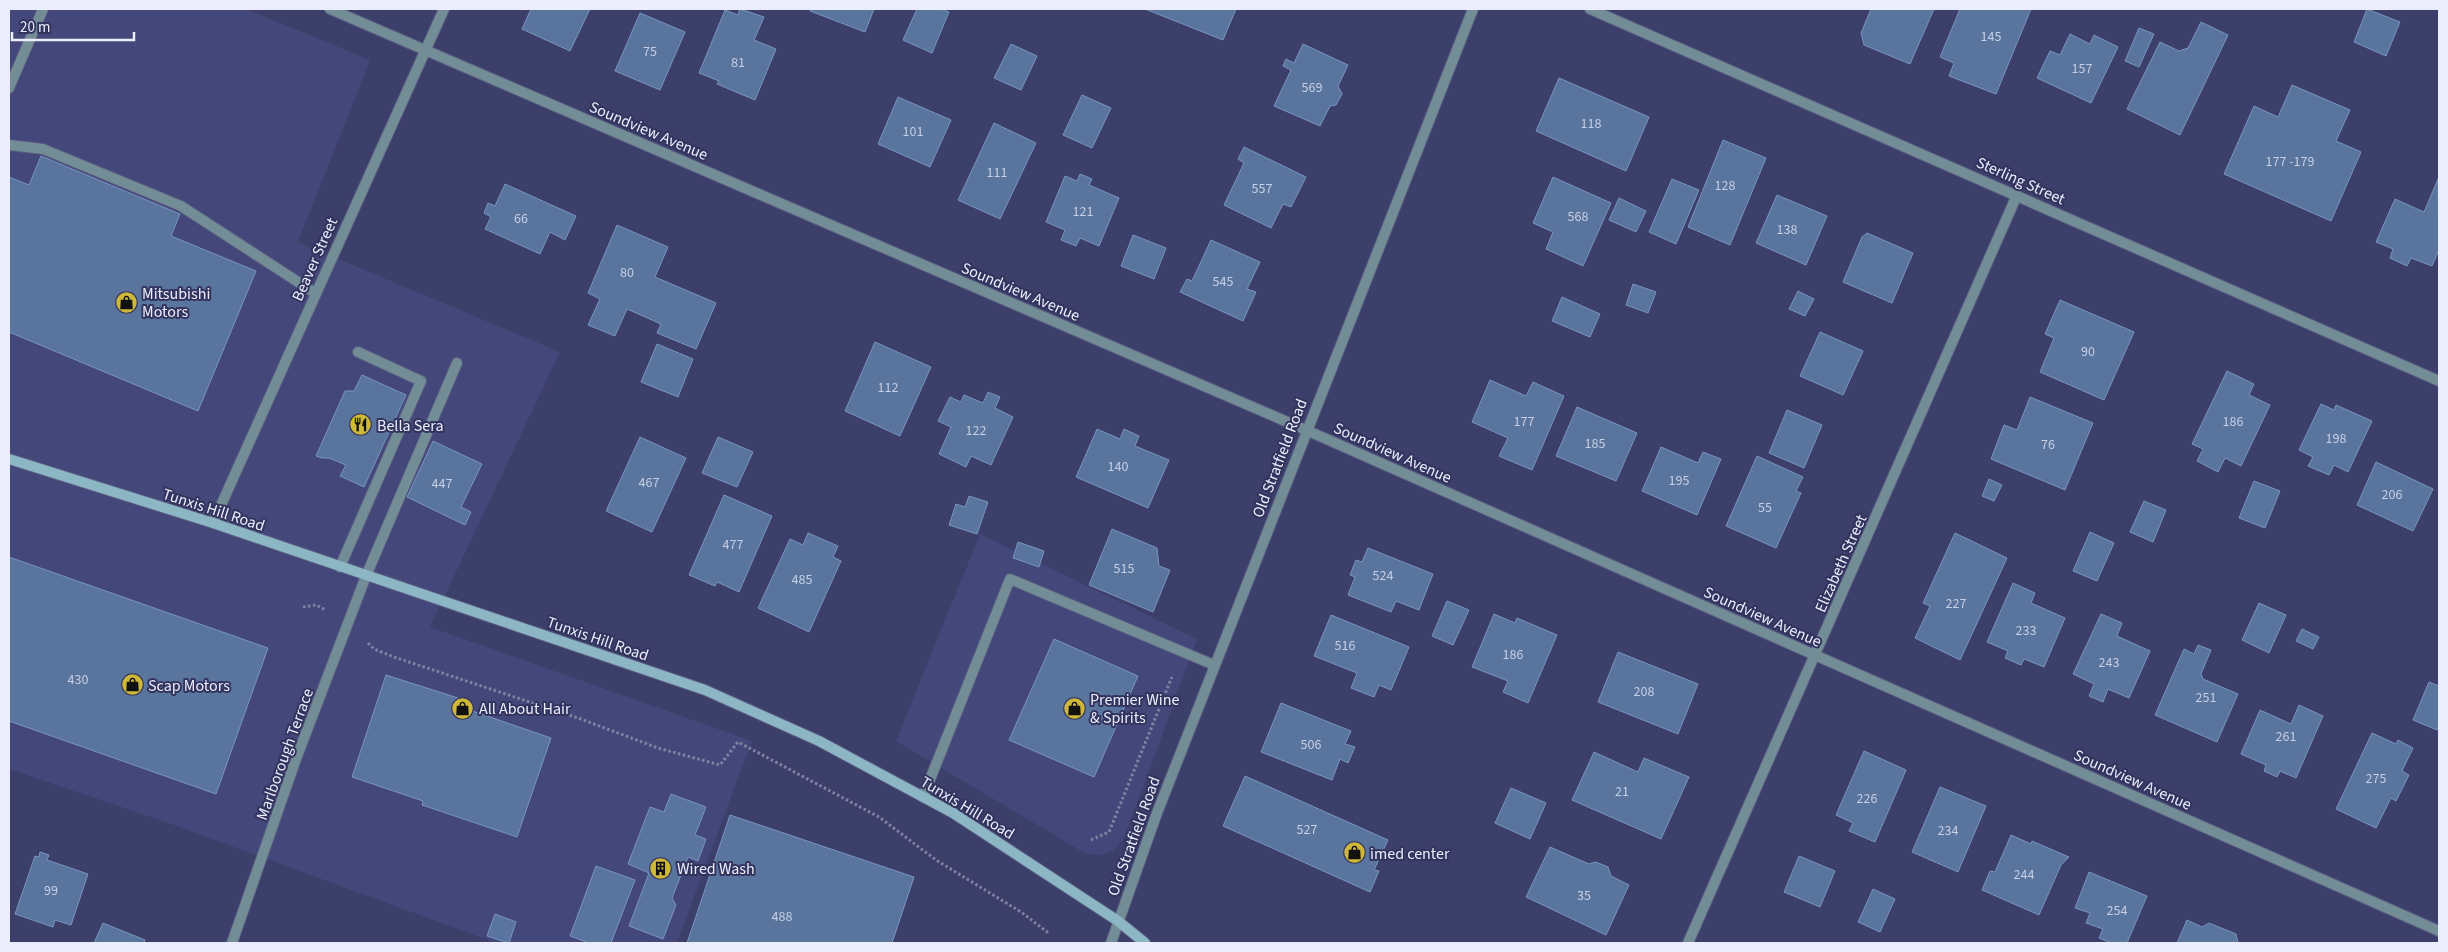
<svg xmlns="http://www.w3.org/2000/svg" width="2448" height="952" viewBox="0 0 2448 952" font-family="'Source Sans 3',sans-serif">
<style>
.built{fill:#444779}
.building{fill:#59749d;stroke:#7995c0}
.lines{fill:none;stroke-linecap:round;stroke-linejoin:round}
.lane-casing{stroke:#585b81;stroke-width:12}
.street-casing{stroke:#585b81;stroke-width:12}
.secondary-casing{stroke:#585b81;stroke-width:12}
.path{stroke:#8083a3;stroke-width:3;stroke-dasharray:2.5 2.5;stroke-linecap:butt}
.lane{stroke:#738d96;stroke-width:10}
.street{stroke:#738d96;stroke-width:10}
.secondary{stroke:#8cb6c4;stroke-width:10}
.labels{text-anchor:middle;stroke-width:4;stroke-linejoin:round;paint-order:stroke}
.number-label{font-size:14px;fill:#c6cfe5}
.street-label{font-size:16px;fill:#ebedfd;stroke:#32345e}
.poi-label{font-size:16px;fill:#ebedfd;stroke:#32345e;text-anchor:start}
</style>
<rect width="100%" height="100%" fill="#3c3f69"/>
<g class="built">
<path d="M 9,9 L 246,9 L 370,60 L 298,242 L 560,352 L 430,627 L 752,741 L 677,943 L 496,943 L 163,821 L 9,769 Z"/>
<path d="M 980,534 L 1197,639 L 1132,818 L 1123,840 L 1113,851 L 1100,855 L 1086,854 L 896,741 Z"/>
</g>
<g class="building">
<path d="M 531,9 L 590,9 L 570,51 L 522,29 Z"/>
<path d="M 740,9 L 764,17 L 754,40 L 776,49 L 755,100 L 717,84 L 719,81 L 699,73 L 725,10 L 738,15 Z"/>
<path d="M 811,9 L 874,9 L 865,32 L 810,11 Z"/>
<path d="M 917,9 L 941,9 L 949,12 L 932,53 L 903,40 Z"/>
<path d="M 1145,9 L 1236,9 L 1223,40 Z"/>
<path d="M 1871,9 L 1934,9 L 1910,64 L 1864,45 L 1861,33 Z"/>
<path d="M 1960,9 L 2031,9 L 1996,94 L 1949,76 L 1954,63 L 1940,57 Z"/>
<path d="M 2367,9 L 2400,22 L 2386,56 L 2354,42 Z"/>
<path d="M 640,13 L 685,32 L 660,90 L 615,71 Z"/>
<path d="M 2201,22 L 2228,35 L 2180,135 L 2127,109 L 2160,42 L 2179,51 L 2188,48 Z"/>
<path d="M 2139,28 L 2154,34 L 2139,67 L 2125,61 Z"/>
<path d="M 2070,34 L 2090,44 L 2094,35 L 2118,47 L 2091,103 L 2037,78 L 2050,51 L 2060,55 Z"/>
<path d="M 1011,44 L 1037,56 L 1021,90 L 994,78 Z"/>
<path d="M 1303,44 L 1348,65 L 1338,86 L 1342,94 L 1336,105 L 1330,106 L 1320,126 L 1274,106 L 1291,70 L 1283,66 L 1286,59 L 1294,63 Z"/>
<path d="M 1559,78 L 1649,117 L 1626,171 L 1536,131 Z"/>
<path d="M 2292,85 L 2350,110 L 2336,141 L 2361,152 L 2331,221 L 2224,174 L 2254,106 L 2278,117 Z"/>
<path d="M 1082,95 L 1111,108 L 1092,148 L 1063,135 Z"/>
<path d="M 898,97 L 951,120 L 930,167 L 878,144 Z"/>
<path d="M 994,123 L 1036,143 L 1000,219 L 958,200 Z"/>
<path d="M 1723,140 L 1766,158 L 1730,245 L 1688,227 Z"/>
<path d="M 1244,147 L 1306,177 L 1291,207 L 1283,204 L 1271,228 L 1224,205 L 1244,163 L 1238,159 Z"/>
<path d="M 41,156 L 180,214 L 171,236 L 256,271 L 198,411 L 9,332 L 9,177 L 29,185 Z"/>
<path d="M 1080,174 L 1092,179 L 1089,185 L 1119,198 L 1099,246 L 1080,238 L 1076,246 L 1061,240 L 1065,230 L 1046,222 L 1065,176 L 1077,181 Z"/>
<path d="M 1553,177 L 1611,203 L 1583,266 L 1546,249 L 1553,232 L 1533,223 Z"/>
<path d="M 1672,179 L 1699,190 L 1676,244 L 1649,232 Z"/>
<path d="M 2438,179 L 2439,250 L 2432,266 L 2411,258 L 2407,266 L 2390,258 L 2393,249 L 2376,242 L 2395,199 L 2424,212 Z"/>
<path d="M 505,184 L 576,216 L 565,240 L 550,232 L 540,254 L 485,229 L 491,217 L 484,213 L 488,203 L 495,206 Z"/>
<path d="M 1777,195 L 1827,216 L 1806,265 L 1756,243 Z"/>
<path d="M 1619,198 L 1646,211 L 1636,232 L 1609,220 Z"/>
<path d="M 617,225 L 668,247 L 655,277 L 716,303 L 696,349 L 657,333 L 661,324 L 627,309 L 615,336 L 588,325 L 600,299 L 588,293 Z"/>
<path d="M 1867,233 L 1913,253 L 1892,303 L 1843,282 L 1862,237 Z"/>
<path d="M 1133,235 L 1166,248 L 1154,279 L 1121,266 Z"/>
<path d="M 1211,240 L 1260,262 L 1247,289 L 1256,292 L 1243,321 L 1180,292 L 1187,279 L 1192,281 Z"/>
<path d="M 1633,284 L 1656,292 L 1648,313 L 1626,305 Z"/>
<path d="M 1798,291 L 1814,299 L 1805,316 L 1789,309 Z"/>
<path d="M 1562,297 L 1600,314 L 1590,337 L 1552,321 Z"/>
<path d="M 2060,300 L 2134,332 L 2104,400 L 2040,372 L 2054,338 L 2045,334 Z"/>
<path d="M 1820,332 L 1863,351 L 1843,395 L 1800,376 Z"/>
<path d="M 875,342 L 931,367 L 900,436 L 845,411 Z"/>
<path d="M 657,344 L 693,359 L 678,397 L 641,382 Z"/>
<path d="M 2227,371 L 2254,384 L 2249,395 L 2270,405 L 2241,466 L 2225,458 L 2218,472 L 2197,461 L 2203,449 L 2192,444 Z"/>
<path d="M 362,375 L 406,395 L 364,487 L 340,476 L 346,465 L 329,458 L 322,458 L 316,456 L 345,391 L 354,391 Z"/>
<path d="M 1490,380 L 1526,396 L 1533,382 L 1564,396 L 1532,470 L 1499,456 L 1508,438 L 1472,422 Z"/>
<path d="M 988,392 L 1000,397 L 995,408 L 1013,417 L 991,465 L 971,456 L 966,467 L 939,454 L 951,427 L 938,421 L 950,397 L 961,402 L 964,395 L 983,403 Z"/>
<path d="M 2030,397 L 2093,423 L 2065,490 L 1991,459 L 2004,425 L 2017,430 Z"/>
<path d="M 2321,404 L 2334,410 L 2336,405 L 2372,421 L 2348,472 L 2334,465 L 2329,475 L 2308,466 L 2313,457 L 2299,450 Z"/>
<path d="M 1577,407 L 1637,433 L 1616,481 L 1556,456 Z"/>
<path d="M 1787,410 L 1822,425 L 1804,468 L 1769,453 Z"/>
<path d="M 1097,429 L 1120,439 L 1124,429 L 1139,436 L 1135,446 L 1169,460 L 1148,508 L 1076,477 Z"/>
<path d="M 640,437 L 686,458 L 652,532 L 606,511 Z"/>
<path d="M 718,437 L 753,452 L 737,487 L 702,473 Z"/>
<path d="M 433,441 L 482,464 L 461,507 L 471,512 L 465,525 L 407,497 Z"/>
<path d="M 1661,447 L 1698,463 L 1703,452 L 1721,459 L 1697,515 L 1642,491 Z"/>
<path d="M 1757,456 L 1803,477 L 1796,491 L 1801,493 L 1776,548 L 1726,526 Z"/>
<path d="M 2376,462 L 2433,489 L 2413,531 L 2357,505 Z"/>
<path d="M 1989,479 L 2002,485 L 1994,501 L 1982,496 Z"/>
<path d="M 2254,481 L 2280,491 L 2265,528 L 2239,518 Z"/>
<path d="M 724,495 L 772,516 L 739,592 L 717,582 L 715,586 L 689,575 Z"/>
<path d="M 969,496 L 988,502 L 977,534 L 949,525 L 956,504 L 965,507 Z"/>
<path d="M 2144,501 L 2166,510 L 2153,542 L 2130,532 Z"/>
<path d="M 1112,529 L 1157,548 L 1159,566 L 1170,570 L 1153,612 L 1089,585 Z"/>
<path d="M 2090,532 L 2114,543 L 2097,581 L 2073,571 Z"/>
<path d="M 808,533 L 838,546 L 833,557 L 841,561 L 809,632 L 758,608 L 790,539 L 803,545 Z"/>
<path d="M 1955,533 L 2007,558 L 1960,660 L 1915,638 L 1930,606 L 1923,603 Z"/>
<path d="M 1018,542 L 1044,551 L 1039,567 L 1013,558 Z"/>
<path d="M 1368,548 L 1433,574 L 1419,610 L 1396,601 L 1391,612 L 1348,595 L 1355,577 L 1350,575 L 1356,560 L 1362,562 Z"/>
<path d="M 9,557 L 268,648 L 216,794 L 9,721 Z"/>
<path d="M 2013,583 L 2035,593 L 2031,603 L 2065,618 L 2044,667 L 2024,659 L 2021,665 L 2005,658 L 2008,651 L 1987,642 Z"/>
<path d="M 1447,601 L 1469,610 L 1453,645 L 1432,636 Z"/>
<path d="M 2259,603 L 2286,615 L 2269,653 L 2242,640 Z"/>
<path d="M 1494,614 L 1515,623 L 1517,618 L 1557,635 L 1528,703 L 1503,692 L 1508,681 L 1472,667 Z"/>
<path d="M 2101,614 L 2122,623 L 2117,636 L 2150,651 L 2129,698 L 2108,689 L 2103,702 L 2089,696 L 2094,684 L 2073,674 Z"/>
<path d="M 1331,615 L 1409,647 L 1391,690 L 1379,685 L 1374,697 L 1351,688 L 1357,673 L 1314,656 Z"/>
<path d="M 2302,629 L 2319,637 L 2313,649 L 2296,641 Z"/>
<path d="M 1054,639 L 1138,676 L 1094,777 L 1009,740 Z"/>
<path d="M 2198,645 L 2211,650 L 2201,674 L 2203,679 L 2238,694 L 2217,742 L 2155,715 L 2184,649 L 2194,654 Z"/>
<path d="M 1618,652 L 1698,684 L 1678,734 L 1598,702 Z"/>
<path d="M 386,675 L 458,698 L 455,705 L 551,738 L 517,837 L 422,805 L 423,801 L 352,777 Z"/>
<path d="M 2429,682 L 2439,686 L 2439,725 L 2437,730 L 2413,720 Z"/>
<path d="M 1281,703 L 1351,731 L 1345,744 L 1355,747 L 1348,763 L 1340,759 L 1332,780 L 1261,752 Z"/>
<path d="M 2299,705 L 2323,716 L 2296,778 L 2280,771 L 2277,777 L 2264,771 L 2266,765 L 2241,754 L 2260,710 L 2291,724 Z"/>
<path d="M 2372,733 L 2396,744 L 2398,740 L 2413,748 L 2402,771 L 2409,775 L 2396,801 L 2391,798 L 2376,828 L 2336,809 Z"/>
<path d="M 1864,751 L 1906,770 L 1875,842 L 1849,831 L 1853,823 L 1836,815 Z"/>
<path d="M 1594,752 L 1638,772 L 1644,758 L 1689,777 L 1661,839 L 1572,800 Z"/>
<path d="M 1245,776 L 1388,840 L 1374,870 L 1379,871 L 1370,892 L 1223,826 Z"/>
<path d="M 1940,787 L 1986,806 L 1958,872 L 1912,852 Z"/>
<path d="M 1511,788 L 1546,803 L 1530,839 L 1495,823 Z"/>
<path d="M 671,794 L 706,807 L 695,835 L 706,839 L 698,861 L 688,857 L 672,898 L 676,905 L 663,939 L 629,926 L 649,873 L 628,864 L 650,807 L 664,812 Z"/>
<path d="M 730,815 L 914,877 L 892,943 L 687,943 Z"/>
<path d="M 2011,835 L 2031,844 L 2032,841 L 2069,857 L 2061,865 L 2039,915 L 1982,890 L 1990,871 L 1995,872 Z"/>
<path d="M 1550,847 L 1589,864 L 1596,862 L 1608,867 L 1611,876 L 1629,885 L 1606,935 L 1526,897 Z"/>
<path d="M 40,852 L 49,855 L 47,860 L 88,874 L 71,925 L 55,920 L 53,927 L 15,914 L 35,856 L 39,857 Z"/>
<path d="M 1799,856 L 1835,871 L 1820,907 L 1784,892 Z"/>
<path d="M 596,866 L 635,880 L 611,943 L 589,943 L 570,936 Z"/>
<path d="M 2089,872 L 2147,896 L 2127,943 L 2111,943 L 2099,938 L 2103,929 L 2086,923 L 2090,913 L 2075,908 Z"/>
<path d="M 1873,889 L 1895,899 L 1880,932 L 1858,922 Z"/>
<path d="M 495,914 L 516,922 L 509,943 L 487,936 Z"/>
<path d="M 2187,920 L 2202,927 L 2209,923 L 2236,934 L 2238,943 L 2177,943 Z"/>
<path d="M 103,923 L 145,940 L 144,943 L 94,943 Z"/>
</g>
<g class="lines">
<defs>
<g id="lane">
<path d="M 9,88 L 43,9"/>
<path d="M 9,145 L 43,149 L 181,206 L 315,293"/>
<path d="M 340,567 L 421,381 L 358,352"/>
<path d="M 366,576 L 457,363"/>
<path d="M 923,797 L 1010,579 L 1214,665"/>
</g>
<g id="street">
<path d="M 330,9 L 1306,430 L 2439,931"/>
<path d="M 1590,9 L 2439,381"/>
<path d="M 213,523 L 444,9"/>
<path d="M 232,943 L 296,759 L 366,576"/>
<path d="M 1111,943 L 1157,813 L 1473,9"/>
<path d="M 1688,943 L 2017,195"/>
</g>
<path id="secondary" d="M 9,459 L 213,523 L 705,690 L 819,741 L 953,813 L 1118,921 L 1145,943"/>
</defs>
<use href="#lane" class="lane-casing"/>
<use href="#street" class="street-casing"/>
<use href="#secondary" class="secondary-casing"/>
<g class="path">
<path d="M 303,607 L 316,605 L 326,610"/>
<path d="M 368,643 L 374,649 L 394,657 L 578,718 L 658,748 L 720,765 L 738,742 L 879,817 L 936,860 L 1021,912 L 1050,934"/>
<path d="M 1091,840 L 1109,832 L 1172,677"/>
</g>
<use href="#lane" class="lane"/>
<use href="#street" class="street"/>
<use href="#secondary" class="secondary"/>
</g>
<defs>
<symbol id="shop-disc" viewBox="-11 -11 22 22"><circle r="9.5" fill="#ceb837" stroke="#32345e"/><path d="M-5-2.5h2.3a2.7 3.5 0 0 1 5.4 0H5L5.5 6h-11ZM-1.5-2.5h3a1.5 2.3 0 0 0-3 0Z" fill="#111"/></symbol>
<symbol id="restaurant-disc" viewBox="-11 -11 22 22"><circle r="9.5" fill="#ceb837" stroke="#32345e"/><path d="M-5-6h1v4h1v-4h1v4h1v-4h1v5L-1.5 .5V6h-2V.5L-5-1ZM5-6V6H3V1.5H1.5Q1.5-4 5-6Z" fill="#111"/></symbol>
<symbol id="building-disc" viewBox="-11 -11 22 22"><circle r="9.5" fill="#ceb837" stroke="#32345e"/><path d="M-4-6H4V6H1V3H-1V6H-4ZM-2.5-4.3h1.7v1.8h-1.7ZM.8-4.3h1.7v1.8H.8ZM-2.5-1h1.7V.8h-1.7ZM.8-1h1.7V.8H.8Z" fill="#111"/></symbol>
</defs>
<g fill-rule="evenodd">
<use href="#shop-disc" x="114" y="290" width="25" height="25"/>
<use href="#restaurant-disc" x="348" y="412" width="25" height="25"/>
<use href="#shop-disc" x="120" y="672" width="25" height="25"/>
<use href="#shop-disc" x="450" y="696" width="25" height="25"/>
<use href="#shop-disc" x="1062" y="696" width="25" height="25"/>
<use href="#shop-disc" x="1342" y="840" width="25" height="25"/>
<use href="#building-disc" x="648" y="856" width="25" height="25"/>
</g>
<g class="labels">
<g class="number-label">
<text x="1991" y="41">145</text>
<text x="650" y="56">75</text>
<text x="738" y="67">81</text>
<text x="2082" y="73">157</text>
<text x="1312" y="92">569</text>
<text x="1591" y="128">118</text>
<text x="913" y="136">101</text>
<text x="2290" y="166">177 -179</text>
<text x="997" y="177">111</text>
<text x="1725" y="190">128</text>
<text x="1262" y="193">557</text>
<text x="1083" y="216">121</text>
<text x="1578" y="221">568</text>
<text x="521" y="223">66</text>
<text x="1787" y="234">138</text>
<text x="627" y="277">80</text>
<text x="1223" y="286">545</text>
<text x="2088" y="356">90</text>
<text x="888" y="392">112</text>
<text x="1524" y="426">177</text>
<text x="2233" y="426">186</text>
<text x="976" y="435">122</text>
<text x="2336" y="443">198</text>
<text x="1595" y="448">185</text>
<text x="2048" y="449">76</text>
<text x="1118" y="471">140</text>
<text x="1679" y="485">195</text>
<text x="649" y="487">467</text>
<text x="442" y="488">447</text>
<text x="2392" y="499">206</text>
<text x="1765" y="512">55</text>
<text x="733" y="549">477</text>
<text x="1124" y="573">515</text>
<text x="1383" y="580">524</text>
<text x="802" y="584">485</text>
<text x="1956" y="608">227</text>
<text x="2026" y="635">233</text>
<text x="1345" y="650">516</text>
<text x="1513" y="659">186</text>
<text x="2109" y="667">243</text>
<text x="78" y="684">430</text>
<text x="1644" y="696">208</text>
<text x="2206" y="702">251</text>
<text x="2286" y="741">261</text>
<text x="1311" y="749">506</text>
<text x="2376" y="783">275</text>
<text x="1622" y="796">21</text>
<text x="1867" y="803">226</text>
<text x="1307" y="834">527</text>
<text x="1948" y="835">234</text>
<text x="2024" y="879">244</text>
<text x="51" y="895">99</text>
<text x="1584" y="900">35</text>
<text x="2117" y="915">254</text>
<text x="782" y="921">488</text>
</g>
<g class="street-label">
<text transform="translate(649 130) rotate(23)" y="6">Soundview Avenue</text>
<text transform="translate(2021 180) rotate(24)" y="6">Sterling Street</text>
<text transform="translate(314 259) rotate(-66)" y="6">Beaver Street</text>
<text transform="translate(1021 291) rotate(23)" y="6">Soundview Avenue</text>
<text transform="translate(1393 452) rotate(24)" y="6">Soundview Avenue</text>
<text transform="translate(1279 458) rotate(-69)" y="6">Old Stratfield Road</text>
<text transform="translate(214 509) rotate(18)" y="6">Tunxis Hill Road</text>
<text transform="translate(1840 563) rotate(-66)" y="6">Elizabeth Street</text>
<text transform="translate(1763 616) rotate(24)" y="6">Soundview Avenue</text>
<text transform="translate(598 638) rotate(19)" y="6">Tunxis Hill Road</text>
<text transform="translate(284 754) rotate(-70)" y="6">Marlborough Terrace</text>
<text transform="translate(2133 779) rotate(24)" y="6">Soundview Avenue</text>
<text transform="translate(968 807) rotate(31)" y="6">Tunxis Hill Road</text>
<text transform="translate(1133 836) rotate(-70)" y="6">Old Stratfield Road</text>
</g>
<g class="poi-label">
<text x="142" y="299">Mitsubishi<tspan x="142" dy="18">Motors</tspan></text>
<text x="377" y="431">Bella Sera</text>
<text x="148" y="691">Scap Motors</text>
<text x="1090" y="705">Premier Wine<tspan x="1090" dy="18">&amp; Spirits</tspan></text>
<text x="479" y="714">All About Hair</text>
<text x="1370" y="859">imed center</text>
<text x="677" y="874">Wired Wash</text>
</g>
</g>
<rect width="2448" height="952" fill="none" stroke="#ebedfd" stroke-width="20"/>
<path d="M12 32v8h122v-8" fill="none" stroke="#ebedfd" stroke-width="2.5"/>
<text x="20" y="32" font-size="15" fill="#ebedfd" stroke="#32345e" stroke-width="4" paint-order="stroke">20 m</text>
</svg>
